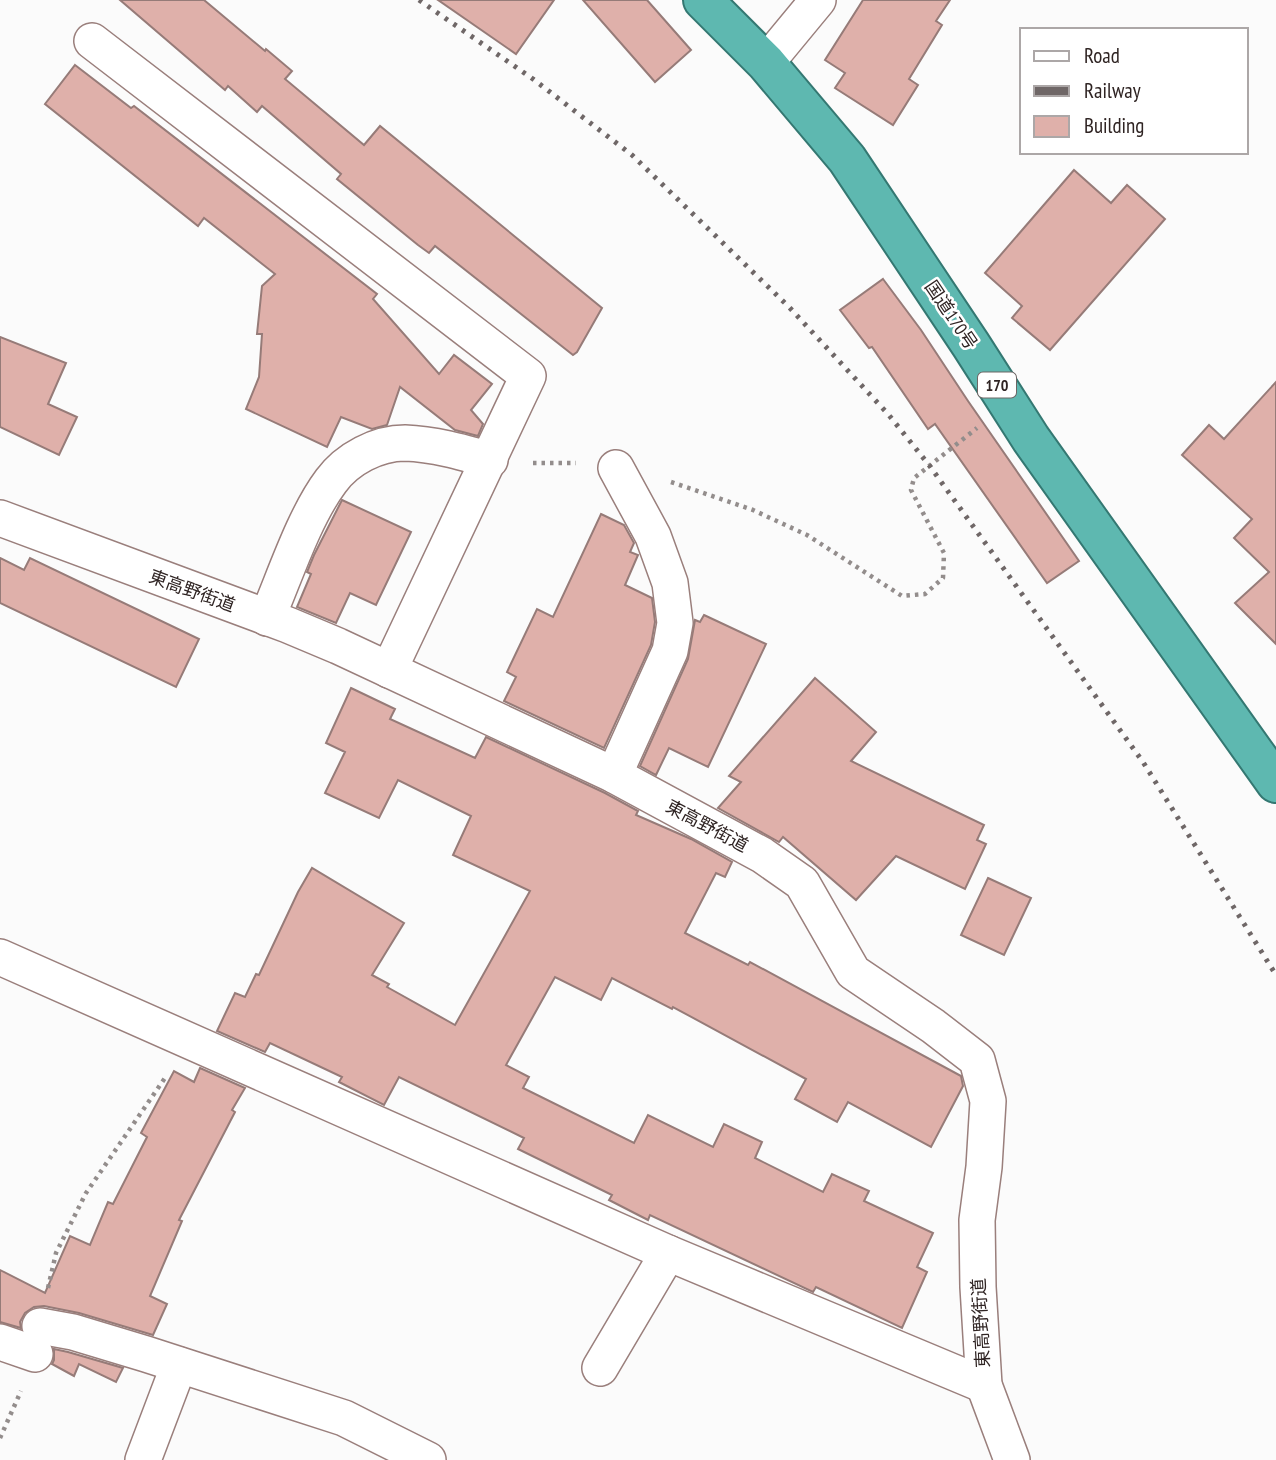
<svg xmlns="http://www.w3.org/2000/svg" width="1276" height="1460" viewBox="0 0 1276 1460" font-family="'PT Sans Narrow','Noto Sans JP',sans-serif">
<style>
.building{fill:#dfb0aa;stroke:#967b78;stroke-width:2}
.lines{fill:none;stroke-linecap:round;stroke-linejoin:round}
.minor-casing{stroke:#9a7f7c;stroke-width:38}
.trunk-casing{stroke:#347872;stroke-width:42}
.path{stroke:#938d8c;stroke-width:4.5;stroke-dasharray:3.5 5;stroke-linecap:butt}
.minor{stroke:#fff;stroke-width:35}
.trunk{stroke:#5eb8b0;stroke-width:38}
.rail{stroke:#6f6767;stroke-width:5;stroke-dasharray:3.5 7;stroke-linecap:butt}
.labels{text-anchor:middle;stroke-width:5;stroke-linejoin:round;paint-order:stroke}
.shield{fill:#fff;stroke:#6d6665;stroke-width:2}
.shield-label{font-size:16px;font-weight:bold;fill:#2f2423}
.street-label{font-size:18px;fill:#2f2423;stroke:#fff}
</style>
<rect width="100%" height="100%" fill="#fbfbfb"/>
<g class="building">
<path d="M 120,0 L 204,0 L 265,51 L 266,49 L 292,71 L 285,79 L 364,145 L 380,126 L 602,308 L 577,352 L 573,355 L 435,246 L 429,253 L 418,245 L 337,179 L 341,174 L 262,106 L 257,112 L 228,86 L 225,90 Z"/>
<path d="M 438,0 L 554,0 L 516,54 Z"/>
<path d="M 583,0 L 647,0 L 691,50 L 655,82 Z"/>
<path d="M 863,0 L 950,0 L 936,21 L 942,25 L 909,79 L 918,85 L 893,125 L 835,88 L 845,73 L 825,60 Z"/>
<path d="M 75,65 L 131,108 L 134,106 L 377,294 L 373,299 L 439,374 L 454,355 L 492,384 L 471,410 L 483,424 L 478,436 L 455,430 L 400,387 L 387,425 L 372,429 L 341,417 L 327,447 L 246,409 L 259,377 L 262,334 L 257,334 L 262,286 L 275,274 L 204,218 L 198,226 L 45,104 Z"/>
<path d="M 1074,170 L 1111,203 L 1127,185 L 1165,219 L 1050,350 L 1012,318 L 1022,306 L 985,273 Z"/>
<path d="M 883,279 L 921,330 L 968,401 L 1079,561 L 1047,583 L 935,424 L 928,429 L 872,347 L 869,348 L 840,310 Z"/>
<path d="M 0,337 L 66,363 L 48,404 L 77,417 L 59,455 L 0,427 Z"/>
<path d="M 1276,382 L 1276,644 L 1235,603 L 1269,572 L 1234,538 L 1252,519 L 1182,455 L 1209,425 L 1224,439 Z"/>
<path d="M 342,500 L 411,532 L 376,605 L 350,593 L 336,623 L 297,607 L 311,574 L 307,572 L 314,555 Z"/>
<path d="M 601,514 L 624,525 L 634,543 L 630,552 L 638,555 L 625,585 L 652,598 L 655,622 L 651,645 L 604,748 L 504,701 L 516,677 L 507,672 L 537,609 L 553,617 Z"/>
<path d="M 0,558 L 24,570 L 30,558 L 199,639 L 176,687 L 0,603 Z"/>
<path d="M 704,615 L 766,644 L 708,767 L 669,748 L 656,775 L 640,766 L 688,659 L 695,620 L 700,622 Z"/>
<path d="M 815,678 L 876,732 L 851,761 L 984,825 L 977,840 L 986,844 L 965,889 L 896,856 L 856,900 L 783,837 L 779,842 L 718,808 L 741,782 L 729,776 Z"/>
<path d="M 351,688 L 395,709 L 390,719 L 475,758 L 486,737 L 605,793 L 638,811 L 636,815 L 691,839 L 732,862 L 725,877 L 716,873 L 685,933 L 748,965 L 750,962 L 961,1076 L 963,1086 L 931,1147 L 848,1102 L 837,1122 L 795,1099 L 806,1079 L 673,1007 L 672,1009 L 612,978 L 601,1000 L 555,977 L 506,1065 L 529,1077 L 523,1088 L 634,1143 L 648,1115 L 713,1147 L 724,1124 L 762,1142 L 755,1158 L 823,1192 L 832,1174 L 869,1191 L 864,1201 L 933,1233 L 917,1267 L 927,1272 L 902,1328 L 816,1287 L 813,1292 L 650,1215 L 648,1220 L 609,1200 L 612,1195 L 518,1149 L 524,1138 L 399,1077 L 384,1105 L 339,1082 L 342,1077 L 270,1043 L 265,1052 L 217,1031 L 235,993 L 245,997 L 256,974 L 259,975 L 298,892 L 312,868 L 404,923 L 372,975 L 389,984 L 387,987 L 455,1025 L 530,891 L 453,855 L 471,816 L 398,780 L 379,818 L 325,793 L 345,752 L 326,743 Z"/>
<path d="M 988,878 L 1031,898 L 1004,955 L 961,935 Z"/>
<path d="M 200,1068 L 245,1088 L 232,1110 L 235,1112 L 179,1220 L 182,1221 L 150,1296 L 167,1304 L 153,1335 L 79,1313 L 44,1306 L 34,1307 L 25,1313 L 20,1322 L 21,1328 L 0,1322 L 0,1270 L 45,1293 L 70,1236 L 90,1245 L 108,1202 L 113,1204 L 147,1137 L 141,1133 L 174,1071 L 194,1082 Z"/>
<path d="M 54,1349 L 68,1352 L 123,1368 L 116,1382 L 79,1364 L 74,1376 L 52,1364 L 54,1360 Z"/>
</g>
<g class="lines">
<defs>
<g id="minor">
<path d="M 92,41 L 528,376 L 389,670"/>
<path d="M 766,63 L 818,0"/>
<path d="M 0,518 L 288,625 L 338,646 L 614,775 L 762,855 L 802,883 L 853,972 L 933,1026 L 977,1060 L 988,1101 L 984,1167 L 977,1220 L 978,1287 L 984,1385 L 1012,1460"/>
<path d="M 267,618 C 285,576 304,517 331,481 C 347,459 377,443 405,443 C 434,444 462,452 490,460"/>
<path d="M 614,775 L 670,651 L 675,623 L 670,583 L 653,536 L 616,468"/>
<path d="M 0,957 L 668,1253 L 984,1385"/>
<path d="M 40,1326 L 73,1332 L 146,1354 L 344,1418 L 428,1460"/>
<path d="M 0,1342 L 35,1354"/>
<path d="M 600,1368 L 668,1253"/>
<path d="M 143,1460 L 179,1365"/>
</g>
<path id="trunk" d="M 703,0 L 766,63 L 847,159 L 971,345 L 1031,439 L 1276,783"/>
</defs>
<use href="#minor" class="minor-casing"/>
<use href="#trunk" class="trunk-casing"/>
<g class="path">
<path d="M 533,463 L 576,463"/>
<path d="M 671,482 L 753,510 L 807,535 L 902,596 L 925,594 L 943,578 L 944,553 L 911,490 L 914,478 L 977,428"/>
<path d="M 48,1288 L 56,1253 L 86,1193 L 167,1075"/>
<path d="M 0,1438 L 21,1391"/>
</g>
<use href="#minor" class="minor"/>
<use href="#trunk" class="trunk"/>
<path class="rail" d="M 419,0 L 533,79 L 632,155 L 789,307 L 888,414 L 929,465 L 1143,762 L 1276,975"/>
</g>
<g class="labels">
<rect class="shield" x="978" y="372.5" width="38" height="25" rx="5"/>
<g class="shield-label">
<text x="997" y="391">170</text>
</g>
<g class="street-label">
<text transform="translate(951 315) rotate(56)" y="6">国道170号</text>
<text transform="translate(192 591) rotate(20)" y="6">東高野街道</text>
<text transform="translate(707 826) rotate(28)" y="6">東高野街道</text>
<text transform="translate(981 1323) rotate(-93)" y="6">東高野街道</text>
</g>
</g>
<rect x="1020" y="28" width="228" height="126" fill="#ffffff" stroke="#aca7a7" stroke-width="2"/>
<rect x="1034" y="51" width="35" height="10" fill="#ffffff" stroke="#aca7a7" stroke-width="2"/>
<text x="1084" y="63" font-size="21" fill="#2f2423">Road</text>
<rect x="1034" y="86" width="35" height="10" fill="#6f6767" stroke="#aca7a7" stroke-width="2"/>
<text x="1084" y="98" font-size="21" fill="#2f2423">Railway</text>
<rect x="1034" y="116" width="35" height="21" fill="#dfb0aa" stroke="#aca7a7" stroke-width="2"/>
<text x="1084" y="133" font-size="21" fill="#2f2423">Building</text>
</svg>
